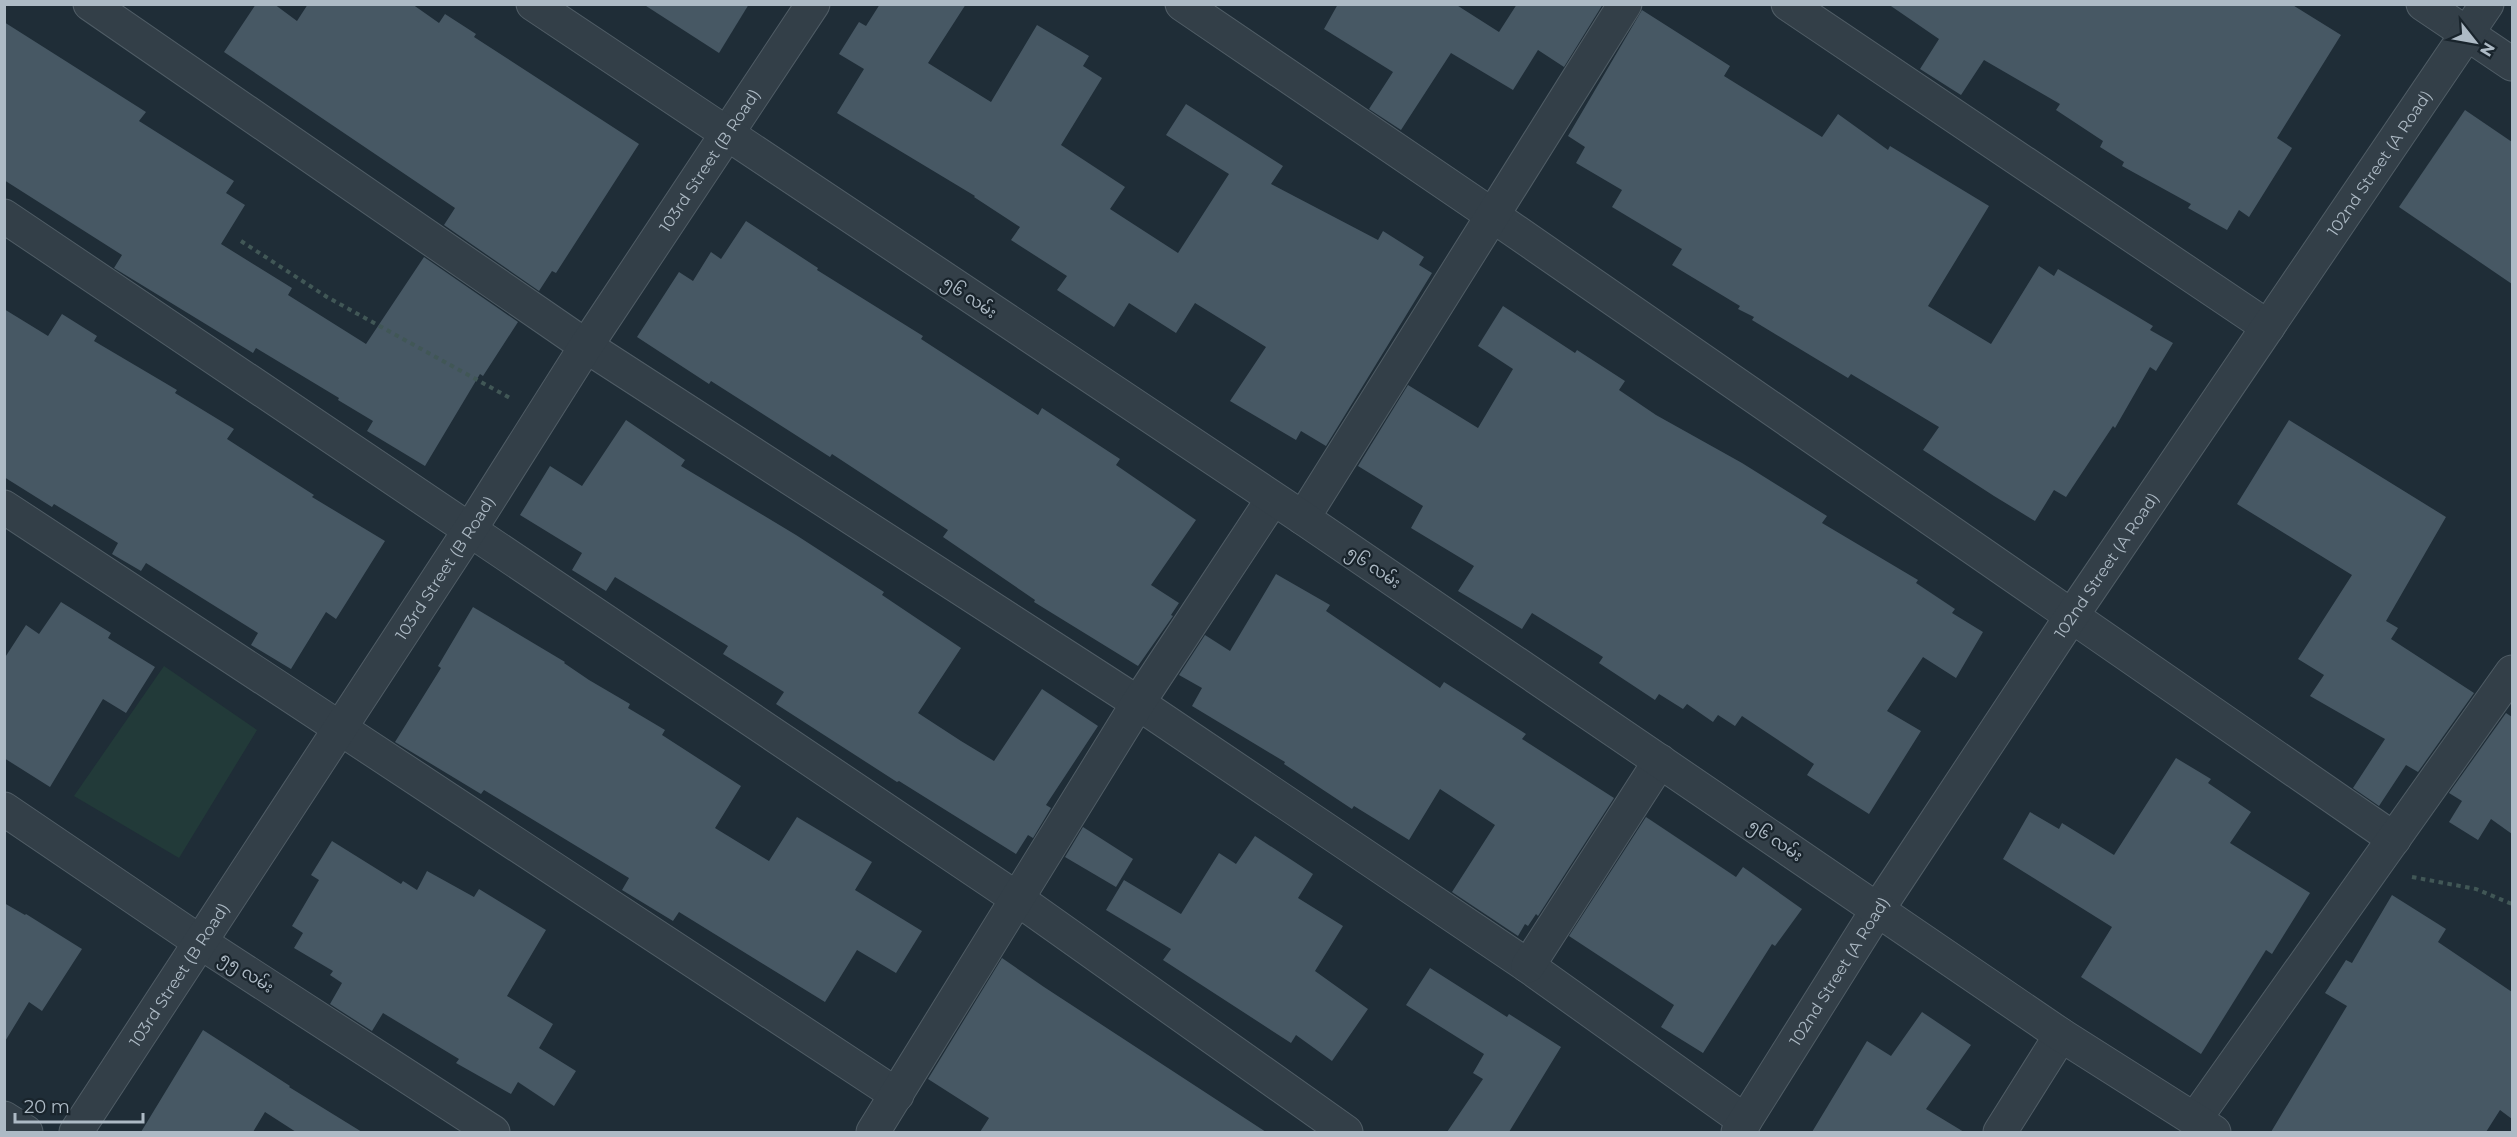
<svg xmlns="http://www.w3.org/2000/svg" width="2517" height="1137" viewBox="0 0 2517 1137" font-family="Montserrat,'Noto Sans Myanmar',sans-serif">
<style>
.green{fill:#223a39}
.building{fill:#475864}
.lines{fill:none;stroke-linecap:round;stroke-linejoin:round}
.minor-casing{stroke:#505d66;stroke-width:35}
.tertiary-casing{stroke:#505d66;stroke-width:35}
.path{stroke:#415756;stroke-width:4;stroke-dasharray:4.5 4.5;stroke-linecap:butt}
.minor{stroke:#333f48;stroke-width:33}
.tertiary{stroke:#333f48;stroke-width:33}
.labels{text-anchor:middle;stroke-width:4.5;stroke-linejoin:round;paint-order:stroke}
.street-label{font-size:16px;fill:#adbac5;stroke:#19242c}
</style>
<rect width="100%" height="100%" fill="#1f2d37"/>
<path class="green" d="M 164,666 L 257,730 L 179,858 L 74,796 Z"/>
<g class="building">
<path d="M 256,4 L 274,4 L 297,21 L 308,4 L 412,4 L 439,23 L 445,14 L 476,34 L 474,37 L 639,144 L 556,273 L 552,271 L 539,291 L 444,225 L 455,208 L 224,52 Z"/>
<path d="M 643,4 L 749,4 L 719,53 Z"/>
<path d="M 880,4 L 966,4 L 928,63 L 991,102 L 1037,25 L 1089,56 L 1083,66 L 1102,78 L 1061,145 L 1125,187 L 1110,209 L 1178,253 L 1229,174 L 1166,135 L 1186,104 L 1283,166 L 1271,184 L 1378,240 L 1383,231 L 1424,257 L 1419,265 L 1432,273 L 1326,446 L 1301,431 L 1296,440 L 1230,401 L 1266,347 L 1195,303 L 1176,333 L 1129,303 L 1114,327 L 1057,290 L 1067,276 L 1011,240 L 1020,227 L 974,197 L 975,196 L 837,113 L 864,69 L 839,54 L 859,22 L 866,26 Z"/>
<path d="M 1338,4 L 1455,4 L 1499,32 L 1517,4 L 1603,4 L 1564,67 L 1538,50 L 1513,90 L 1451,53 L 1401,130 L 1369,109 L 1393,72 L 1324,29 Z"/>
<path d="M 1888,4 L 2291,4 L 2341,35 L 2277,138 L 2292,148 L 2249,217 L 2239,210 L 2227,230 L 2188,208 L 2191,204 L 2122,166 L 2124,162 L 2100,147 L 2103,141 L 2056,110 L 2060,104 L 1984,60 L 1961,95 L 1920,69 L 1939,39 Z"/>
<path d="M 1642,10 L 1730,66 L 1724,76 L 1822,137 L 1838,114 L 1888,150 L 1890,146 L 1989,206 L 1928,306 L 1991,344 L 2039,266 L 2054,276 L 2058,269 L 2153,326 L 2150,330 L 2173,343 L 2156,371 L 2150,367 L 2115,428 L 2113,426 L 2066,497 L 2054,490 L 2035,521 L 1994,496 L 1923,450 L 1939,427 L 1851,374 L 1848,378 L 1752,320 L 1754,317 L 1738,309 L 1740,306 L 1672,265 L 1682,249 L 1612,207 L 1622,190 L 1576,163 L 1585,147 L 1568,136 Z"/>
<path d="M 4,22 L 146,112 L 139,121 L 234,181 L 226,193 L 245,205 L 221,244 L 292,288 L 288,295 L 366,344 L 424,257 L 518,322 L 483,376 L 480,374 L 425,466 L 367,431 L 373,421 L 338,400 L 339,398 L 256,348 L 253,353 L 114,268 L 122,255 L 4,180 Z"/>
<path d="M 2465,110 L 2512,142 L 2512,284 L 2399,207 Z"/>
<path d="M 746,221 L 818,268 L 817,270 L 923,336 L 921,339 L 1038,415 L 1042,408 L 1120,459 L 1116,465 L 1196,520 L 1151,585 L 1179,603 L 1171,615 L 1173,616 L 1138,666 L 1034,602 L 1035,600 L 943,537 L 948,530 L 832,454 L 830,457 L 711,381 L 709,384 L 637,337 L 679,272 L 693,281 L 711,252 L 721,259 Z"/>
<path d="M 1503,306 L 1575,353 L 1577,350 L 1625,381 L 1619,390 L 1656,415 L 1742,463 L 1827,516 L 1822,523 L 1918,580 L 1916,583 L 1955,609 L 1952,613 L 1983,632 L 1956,678 L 1923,657 L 1887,711 L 1921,731 L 1869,814 L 1807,775 L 1814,764 L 1742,716 L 1735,726 L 1718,715 L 1713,722 L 1687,704 L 1683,709 L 1659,694 L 1655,700 L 1599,663 L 1603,657 L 1532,613 L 1522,629 L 1458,591 L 1474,566 L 1411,528 L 1423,506 L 1358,466 L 1408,385 L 1478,428 L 1513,369 L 1478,346 Z"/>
<path d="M 4,309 L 48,336 L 62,314 L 97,336 L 94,341 L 177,390 L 175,393 L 234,429 L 227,439 L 314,495 L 312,497 L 385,541 L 336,619 L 326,612 L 291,669 L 251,645 L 258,633 L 146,563 L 141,571 L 112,554 L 118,543 L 54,504 L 52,507 L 4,477 Z"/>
<path d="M 626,420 L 685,460 L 681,466 L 796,535 L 884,592 L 882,595 L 961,648 L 918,713 L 961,741 L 994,761 L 1042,689 L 1098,726 L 1046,805 L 1051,808 L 1033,838 L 1028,835 L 1016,854 L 899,781 L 897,782 L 776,704 L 784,692 L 723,654 L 728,646 L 615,577 L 606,591 L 572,570 L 582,553 L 520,515 L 550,466 L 582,486 Z"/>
<path d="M 2289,420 L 2446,517 L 2386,621 L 2398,628 L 2391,639 L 2474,693 L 2418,772 L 2406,765 L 2379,806 L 2353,788 L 2385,739 L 2310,696 L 2324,675 L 2298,659 L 2352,575 L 2237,504 Z"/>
<path d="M 1276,574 L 1330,605 L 1326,611 L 1440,688 L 1444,682 L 1526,734 L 1522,739 L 1614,798 L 1538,916 L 1536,914 L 1528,926 L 1525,924 L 1518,936 L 1452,892 L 1495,825 L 1440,789 L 1409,840 L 1354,806 L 1352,809 L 1284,764 L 1285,762 L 1192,706 L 1202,688 L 1179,675 L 1205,635 L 1230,651 Z"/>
<path d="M 61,602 L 111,633 L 108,638 L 155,667 L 126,713 L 103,699 L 50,787 L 4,758 L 4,659 L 26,625 L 39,634 Z"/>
<path d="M 473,607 L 565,662 L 564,663 L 589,680 L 630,704 L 628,708 L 665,730 L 662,735 L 741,786 L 715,828 L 769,861 L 797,817 L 872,862 L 855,890 L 922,931 L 896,973 L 857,950 L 825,1002 L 679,912 L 673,921 L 622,890 L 629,878 L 484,790 L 481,794 L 395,742 L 441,668 L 438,666 Z"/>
<path d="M 2506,713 L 2512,717 L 2512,834 L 2491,819 L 2478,840 L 2449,822 L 2462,801 L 2449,793 Z"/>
<path d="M 2176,758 L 2211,779 L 2208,783 L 2251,812 L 2230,843 L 2310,893 L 2272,954 L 2266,950 L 2201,1054 L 2081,977 L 2112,927 L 2003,859 L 2030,812 L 2059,829 L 2062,823 L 2114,855 Z"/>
<path d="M 1646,817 L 1736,877 L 1743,867 L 1802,909 L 1775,946 L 1772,944 L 1703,1053 L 1661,1027 L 1674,1005 L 1569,936 Z"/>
<path d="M 1083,827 L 1133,859 L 1116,887 L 1065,857 Z"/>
<path d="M 1255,836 L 1313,874 L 1298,898 L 1343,926 L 1315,971 L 1368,1009 L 1332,1061 L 1296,1035 L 1291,1043 L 1163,960 L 1171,949 L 1106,910 L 1124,880 L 1181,914 L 1219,853 L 1236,864 Z"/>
<path d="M 332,841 L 401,884 L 403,881 L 417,890 L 427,871 L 474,897 L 479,889 L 546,930 L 507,996 L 553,1024 L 539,1048 L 576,1071 L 554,1106 L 518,1082 L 511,1094 L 456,1063 L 459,1059 L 383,1013 L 372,1031 L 330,1004 L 342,983 L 330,975 L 333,971 L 294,948 L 303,933 L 292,926 L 319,880 L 311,875 Z"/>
<path d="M 2392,895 L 2446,929 L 2438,942 L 2512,992 L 2512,1119 L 2500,1110 L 2486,1132 L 2271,1132 L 2347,1006 L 2325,993 L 2346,960 L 2352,963 Z"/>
<path d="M 4,903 L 25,915 L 26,914 L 82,949 L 42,1011 L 29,1002 L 4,1043 Z"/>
<path d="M 1002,958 L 1044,987 L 1266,1132 L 980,1132 L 989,1118 L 928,1079 Z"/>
<path d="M 1430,968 L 1507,1017 L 1509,1014 L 1561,1047 L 1509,1132 L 1447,1132 L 1483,1079 L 1473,1073 L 1484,1054 L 1406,1005 Z"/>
<path d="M 1922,1012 L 1971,1045 L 1926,1109 L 1964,1132 L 1812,1132 L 1867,1041 L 1891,1056 Z"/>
<path d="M 203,1030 L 290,1086 L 289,1087 L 362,1132 L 296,1132 L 265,1112 L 253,1132 L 141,1132 Z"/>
</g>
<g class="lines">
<defs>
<g id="minor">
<path d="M 90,4 L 586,346 L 1138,703 L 1528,966 L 1745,1121"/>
<path d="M 1182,4 L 1492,215 L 2394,839"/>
<path d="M 1788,4 L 2268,327"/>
<path d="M 2423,4 L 2512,64"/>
<path d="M 4,216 L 1019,900 L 1346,1132"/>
<path d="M 4,507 L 897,1095"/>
<path d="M 1303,518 L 1625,4"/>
<path d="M 4,809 L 200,942 L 493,1132"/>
<path d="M 1528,966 L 1660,761"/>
<path d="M 4,1118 L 26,1132"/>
<path d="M 2195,1119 L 2512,672"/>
<path id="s1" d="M 76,1132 L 471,528 L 586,346 L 813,4"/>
<path d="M 873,1132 L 1138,703 L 1272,500"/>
<path id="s2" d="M 1738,1132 L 1878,909 L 2071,617 L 2487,4"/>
<path d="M 2000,1132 L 2061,1035"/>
</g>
<path id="tertiary" d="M 533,4 L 1303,518 L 2061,1035 L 2214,1132"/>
</defs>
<use href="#minor" class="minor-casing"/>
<use href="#tertiary" class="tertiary-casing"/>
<g class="path">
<path d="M 241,241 L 327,297 L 510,398"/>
<path d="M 2412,877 L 2476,889 L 2512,904"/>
</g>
<use href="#minor" class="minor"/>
<use href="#tertiary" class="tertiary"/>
</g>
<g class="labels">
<g class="street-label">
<text dy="6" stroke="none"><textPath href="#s1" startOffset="1160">103rd Street (B Road)</textPath></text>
<text dy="6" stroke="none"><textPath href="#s2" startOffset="1162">102nd Street (A Road)</textPath></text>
<text transform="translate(970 297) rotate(34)" y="6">၅၆ လမ်း</text>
<text dy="6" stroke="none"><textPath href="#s2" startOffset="676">102nd Street (A Road)</textPath></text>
<text transform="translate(1374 567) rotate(34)" y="6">၅၆ လမ်း</text>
<text dy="6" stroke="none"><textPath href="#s1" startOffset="674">103rd Street (B Road)</textPath></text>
<text transform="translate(1776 840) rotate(34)" y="6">၅၆ လမ်း</text>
<text dy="6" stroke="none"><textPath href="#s2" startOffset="190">102nd Street (A Road)</textPath></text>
<text transform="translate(247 972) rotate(33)" y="6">၅၅ လမ်း</text>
<text dy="6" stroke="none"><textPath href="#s1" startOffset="188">103rd Street (B Road)</textPath></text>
</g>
</g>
<rect width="2517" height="1137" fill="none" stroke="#adbac5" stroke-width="12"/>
<g transform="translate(2475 42) rotate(121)" stroke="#19242c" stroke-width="4.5" paint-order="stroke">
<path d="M0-4.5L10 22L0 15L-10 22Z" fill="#adbac5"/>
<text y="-9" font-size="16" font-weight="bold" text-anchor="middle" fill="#adbac5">N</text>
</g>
<path d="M15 1113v9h128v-9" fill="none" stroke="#adbac5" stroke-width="3"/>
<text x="24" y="1113" font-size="18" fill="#adbac5" stroke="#19242c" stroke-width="4.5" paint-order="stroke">20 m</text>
</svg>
